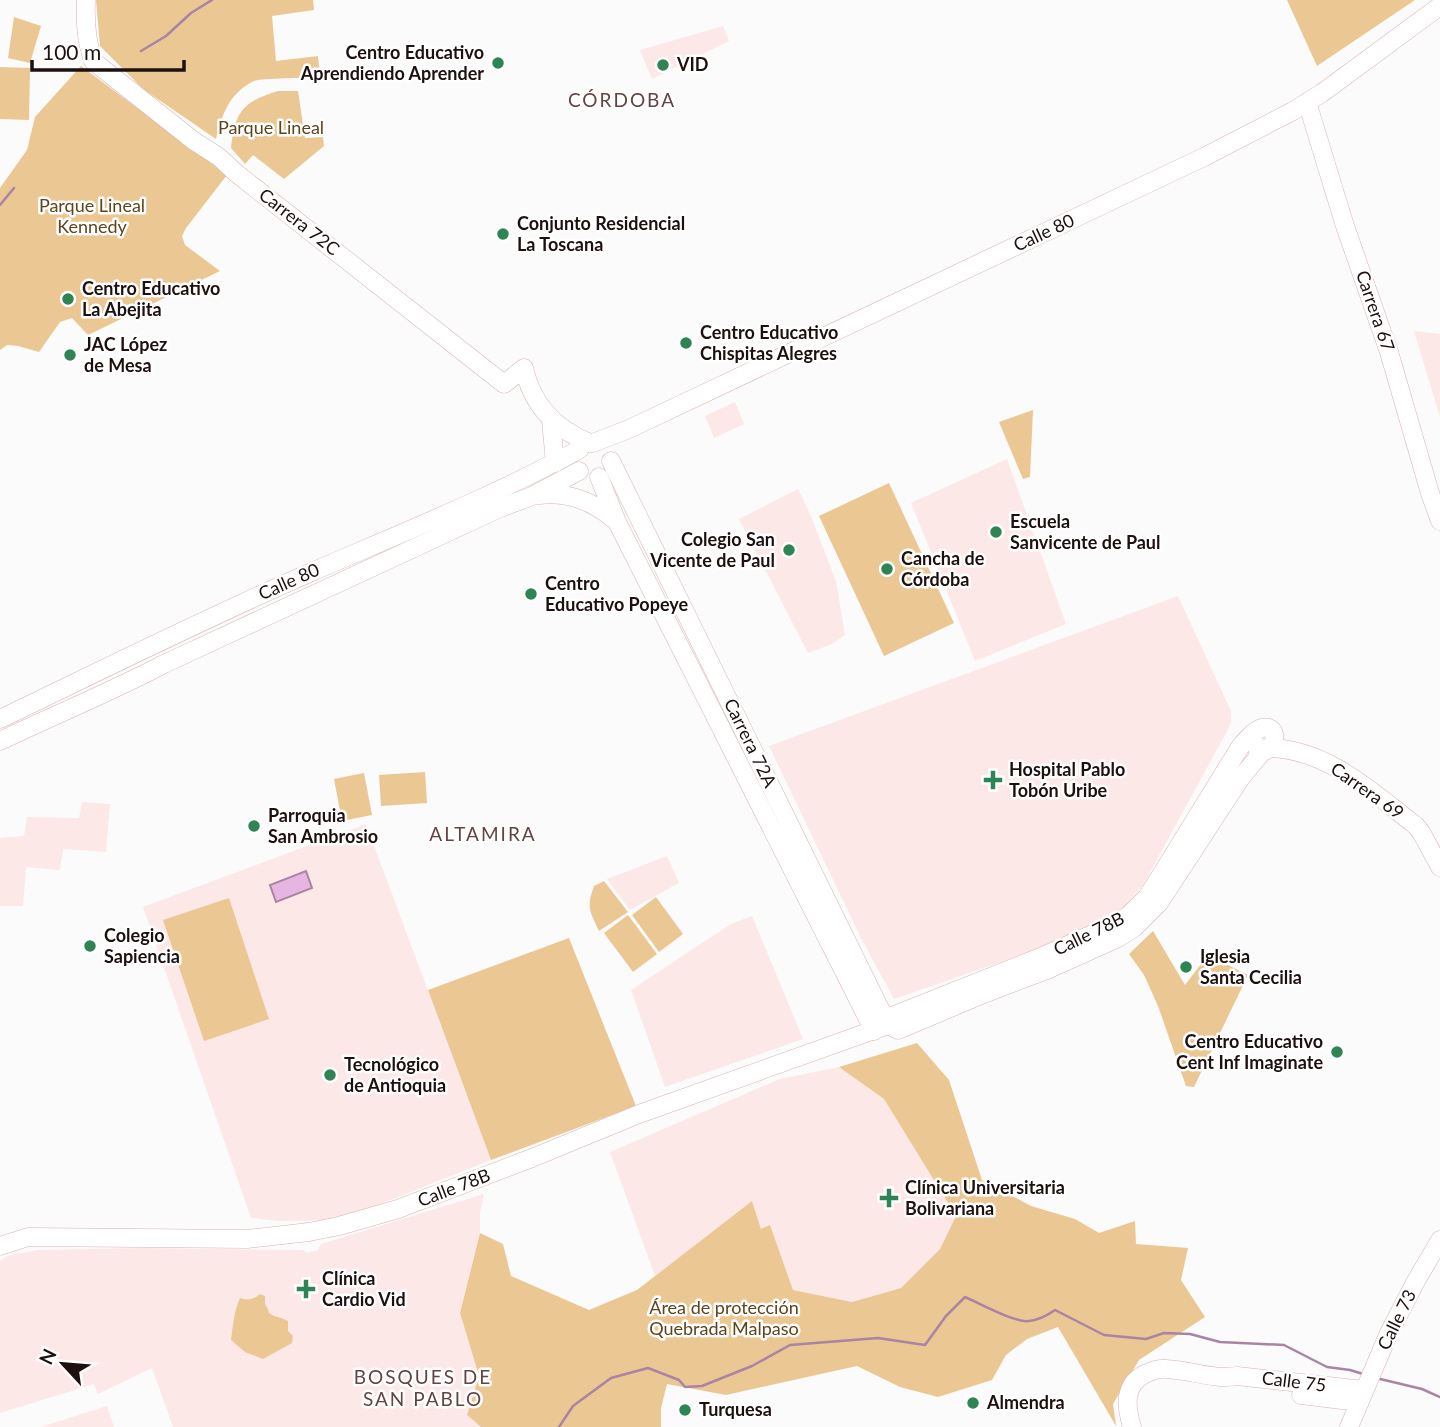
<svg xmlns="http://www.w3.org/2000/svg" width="1440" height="1427" viewBox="0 0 1440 1427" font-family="Lato,sans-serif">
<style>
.built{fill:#fce8e7}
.green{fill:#ebc793}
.water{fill:#e6b5e2;stroke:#aa84a3;stroke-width:2}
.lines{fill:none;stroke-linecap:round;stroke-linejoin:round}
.stream{stroke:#aa84a3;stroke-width:2.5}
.secondary-casing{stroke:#d9b3b0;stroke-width:19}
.secondary{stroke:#fff;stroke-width:18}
.poi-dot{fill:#2f8456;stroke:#fff;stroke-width:2.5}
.labels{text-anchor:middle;stroke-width:5;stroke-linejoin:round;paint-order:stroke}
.poi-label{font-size:18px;font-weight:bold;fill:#1d100f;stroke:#fff;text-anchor:start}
.park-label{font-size:18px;fill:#5e441b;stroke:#fff}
.street-label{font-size:18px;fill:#1d100f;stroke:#fff}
.neighbourhood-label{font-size:19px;letter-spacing:2px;fill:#644442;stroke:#fff}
</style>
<rect width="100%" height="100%" fill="#fbfbfb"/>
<g class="built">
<path d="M 723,26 L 729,41 L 652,79 L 640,50 Z"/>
<path d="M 1414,331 L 1440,334 L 1440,417 Z"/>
<path d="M 735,402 L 744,424 L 714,438 L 705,416 Z"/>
<path d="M 1007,459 L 1066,624 L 975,661 L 911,503 Z"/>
<path d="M 798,489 L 810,514 L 836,581 L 845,635 L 832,644 L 808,653 L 739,519 Z"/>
<path d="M 1178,596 L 1231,711 L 1231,722 L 1226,733 L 1143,885 L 1123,908 L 1099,924 L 1027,953 L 894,999 L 861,938 L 769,746 Z"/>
<path d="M 82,802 L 110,804 L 106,852 L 63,849 L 60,870 L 26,867 L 23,906 L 0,906 L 0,838 L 24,836 L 27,817 L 79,818 Z"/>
<path d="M 366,824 L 491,1160 L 340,1220 L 279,1221 L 251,1218 L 143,907 Z"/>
<path d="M 667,856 L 679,883 L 630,910 L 607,879 Z"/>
<path d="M 752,916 L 803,1039 L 665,1087 L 631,990 L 731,924 Z"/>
<path d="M 839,1067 L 884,1099 L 956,1216 L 940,1249 L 901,1288 L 852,1302 L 793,1290 L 770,1226 L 761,1229 L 752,1201 L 655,1276 L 610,1152 L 780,1079 Z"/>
<path d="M 484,1194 L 480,1213 L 480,1233 L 460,1313 L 479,1376 L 467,1415 L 481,1427 L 173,1427 L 152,1368 L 98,1394 L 94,1384 L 0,1413 L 0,1261 L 7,1256 L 37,1250 L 143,1248 L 303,1250 L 307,1253 L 318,1250 L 321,1244 Z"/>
<path d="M 107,1406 L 114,1427 L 41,1427 Z"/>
</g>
<g class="green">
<path d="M 96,0 L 313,0 L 314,10 L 272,16 L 276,61 L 318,56 L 320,77 C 308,78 262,78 254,81 C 229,93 222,115 216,139 L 143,89 L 100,46 Z"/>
<path d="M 1287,0 L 1415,0 L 1317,66 Z"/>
<path d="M 14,17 L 41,26 L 30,63 L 8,58 Z"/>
<path d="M 81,66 L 227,175 L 186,228 L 182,236 L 185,245 L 220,271 L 88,335 L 72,318 L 60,322 L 39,352 L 18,346 L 7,345 L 0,350 L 0,188 L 27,150 L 35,117 Z"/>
<path d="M 0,67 L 30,68 L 29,120 L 0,119 Z"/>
<path d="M 278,91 L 298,91 L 305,138 L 323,137 L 324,146 L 284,179 L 253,155 L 245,164 L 231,148 C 235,112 242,102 278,91 Z"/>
<path d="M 1033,410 L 1030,477 L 1023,479 L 999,422 Z"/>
<path d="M 889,483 L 954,623 L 884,656 L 819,516 Z"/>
<path d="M 425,772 L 427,803 L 381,806 L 379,775 Z"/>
<path d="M 364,773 L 372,815 L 342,821 L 334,779 Z"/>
<path d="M 604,881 L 628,912 L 599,931 C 590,911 586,908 594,886 Z"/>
<path d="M 656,897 L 683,934 L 659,952 L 632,915 Z"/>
<path d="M 229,898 L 269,1019 L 204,1041 L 163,920 Z"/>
<path d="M 628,915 L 657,954 L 633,972 L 604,933 Z"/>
<path d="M 1153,931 L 1185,985 L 1208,955 L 1248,975 L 1194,1087 L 1186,1086 L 1158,1006 L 1144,975 L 1129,954 Z"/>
<path d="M 569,938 L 636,1106 L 491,1160 L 428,990 Z"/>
<path d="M 917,1043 L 949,1080 L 982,1180 L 1031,1206 L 1075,1219 L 1099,1233 L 1135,1221 L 1136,1244 L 1188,1248 L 1181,1280 L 1205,1317 L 1139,1360 L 1113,1404 L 1116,1426 L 1058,1327 L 1027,1339 L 1006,1355 L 992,1380 L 938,1397 L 900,1387 L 857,1366 L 726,1395 L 667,1384 L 661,1408 L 661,1427 L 481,1427 L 467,1415 L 479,1376 L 460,1313 L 480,1233 L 503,1244 L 511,1276 L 589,1310 L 637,1290 L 752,1201 L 761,1229 L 770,1225 L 793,1290 L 852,1302 L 901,1288 L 940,1249 L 956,1216 L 884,1099 L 839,1067 Z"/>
<path d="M 260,1294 L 265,1296 L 265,1304 L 268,1309 L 269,1313 C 274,1317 281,1317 288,1321 L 288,1331 L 293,1336 L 292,1343 L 263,1359 L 245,1352 L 231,1340 C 233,1325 234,1311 240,1298 C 247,1301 255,1299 260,1294 Z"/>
</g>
<path class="water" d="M 306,871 L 312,888 L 276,902 L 270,885 Z"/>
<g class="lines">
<g class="stream">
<path d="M 141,51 L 166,36 L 191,13 L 212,0"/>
<path d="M 0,205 L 14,188"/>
<path d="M 1376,1378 L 1422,1389 L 1440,1397"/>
<path d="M 559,1427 L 573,1406 L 611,1378 L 648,1368 L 679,1380 L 685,1387 L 702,1386 L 752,1366 L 790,1345 L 878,1338 L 925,1345 L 946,1316 L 965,1297 C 979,1303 1015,1323 1029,1321 C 1038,1320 1048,1315 1055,1310 L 1104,1335 L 1146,1339 L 1164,1333 L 1190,1334 L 1220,1342 L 1284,1345 L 1327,1367 L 1350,1370 L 1363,1374"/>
</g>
<defs>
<g id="secondary">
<path d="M 86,0 C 85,22 86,40 93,61 L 194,141 L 219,157 L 236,173 L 504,384 L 524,368 C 532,405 555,429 590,443"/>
<path d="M 1307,102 L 1345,226 L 1389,352 L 1430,493 L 1440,521"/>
<path d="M 551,420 L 555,463"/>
<path d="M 593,443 L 629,429 L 1204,157 L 1293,111 L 1322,93 L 1440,6"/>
<path d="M 611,461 L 888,1025"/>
<path d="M 599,477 L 617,522 L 874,1031"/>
<path d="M 539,495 C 569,491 594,502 616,521"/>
<path d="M 0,719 C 104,669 208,617 314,571 C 404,532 494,496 580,449"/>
<path d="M 0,741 C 54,715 111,692 164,664 L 498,509 L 532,496 L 579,471"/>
<path d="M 1271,748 C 1328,750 1372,792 1415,825 L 1421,832 L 1440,867"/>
<path d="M 888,1025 L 898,1030 L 986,993 L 1049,969 L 1118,938 L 1134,928 L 1159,903 L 1240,779 L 1263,751"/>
<path d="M 0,1246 L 28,1237 L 247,1239 L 309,1232 L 339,1226 L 398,1209 L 532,1158 L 639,1114 L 888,1025 L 892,1016 L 1043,956 L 1111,926 L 1129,915 L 1147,897 L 1161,875 L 1240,747 C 1245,741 1254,730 1262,728 C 1276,724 1279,743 1267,750 L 1257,748 L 1253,740 L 1254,734"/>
<path d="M 1301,1395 L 1359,1402"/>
<path d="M 1132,1427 C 1126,1407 1123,1385 1145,1374 C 1152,1371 1159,1368 1166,1369 C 1191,1370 1213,1380 1237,1376 L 1364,1390"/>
<path d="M 1349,1427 L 1389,1333 L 1416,1281 L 1440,1240"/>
</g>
</defs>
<use href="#secondary" class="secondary-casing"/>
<use href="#secondary" class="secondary"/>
</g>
<g class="poi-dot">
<circle cx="498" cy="63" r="7"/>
<circle cx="663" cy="65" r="7"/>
<circle cx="503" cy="234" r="7"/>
<circle cx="68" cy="299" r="7"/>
<circle cx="686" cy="343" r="7"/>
<circle cx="70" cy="355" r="7"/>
<circle cx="996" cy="532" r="7"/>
<circle cx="789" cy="550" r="7"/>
<circle cx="887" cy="569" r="7"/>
<circle cx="531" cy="594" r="7"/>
<path d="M989.5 769.5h7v7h7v7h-7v7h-7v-7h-7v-7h7z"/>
<circle cx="254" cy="826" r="7"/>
<circle cx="90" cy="946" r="7"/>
<circle cx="1186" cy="967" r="7"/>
<circle cx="1337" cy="1052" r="7"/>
<circle cx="330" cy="1075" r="7"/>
<path d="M885.5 1187.5h7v7h7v7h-7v7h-7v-7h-7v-7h7z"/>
<path d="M302.5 1278.5h7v7h7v7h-7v7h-7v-7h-7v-7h7z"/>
<circle cx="973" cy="1403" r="7"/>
<circle cx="685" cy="1410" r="7"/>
</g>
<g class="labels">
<g class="poi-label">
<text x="484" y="59" text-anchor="end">Centro Educativo<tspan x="484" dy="21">Aprendiendo Aprender</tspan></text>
<text x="677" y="71">VID</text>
<text x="517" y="230">Conjunto Residencial<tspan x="517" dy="21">La Toscana</tspan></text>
<text x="82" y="295">Centro Educativo<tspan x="82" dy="21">La Abejita</tspan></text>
<text x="700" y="339">Centro Educativo<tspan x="700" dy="21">Chispitas Alegres</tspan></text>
<text x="84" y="351">JAC López<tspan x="84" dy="21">de Mesa</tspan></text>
<text x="1010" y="528">Escuela<tspan x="1010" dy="21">Sanvicente de Paul</tspan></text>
<text x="775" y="546" text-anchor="end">Colegio San<tspan x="775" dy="21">Vicente de Paul</tspan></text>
<text x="901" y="565">Cancha de<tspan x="901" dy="21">Córdoba</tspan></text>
<text x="545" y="590">Centro<tspan x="545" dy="21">Educativo Popeye</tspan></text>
<text x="1009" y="776">Hospital Pablo<tspan x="1009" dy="21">Tobón Uribe</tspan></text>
<text x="268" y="822">Parroquia<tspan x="268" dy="21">San Ambrosio</tspan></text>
<text x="104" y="942">Colegio<tspan x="104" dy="21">Sapiencia</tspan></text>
<text x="1200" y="963">Iglesia<tspan x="1200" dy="21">Santa Cecilia</tspan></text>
<text x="1323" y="1048" text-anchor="end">Centro Educativo<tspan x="1323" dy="21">Cent Inf Imaginate</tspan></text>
<text x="344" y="1071">Tecnológico<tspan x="344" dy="21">de Antioquia</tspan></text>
<text x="905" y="1194">Clínica Universitaria<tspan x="905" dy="21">Bolivariana</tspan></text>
<text x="322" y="1285">Clínica<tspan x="322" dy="21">Cardio Vid</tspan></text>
<text x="987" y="1409">Almendra</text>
<text x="699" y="1416">Turquesa</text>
</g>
<g class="park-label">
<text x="271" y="134">Parque Lineal</text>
<text x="92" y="212">Parque Lineal<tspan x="92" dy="21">Kennedy</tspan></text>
<text x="724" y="1314">Área de protección<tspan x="724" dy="21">Quebrada Malpaso</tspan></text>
</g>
<g class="street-label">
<text transform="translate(299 222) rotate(38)" y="6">Carrera 72C</text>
<text transform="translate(1044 233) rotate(-25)" y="6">Calle 80</text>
<text transform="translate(1375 311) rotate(71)" y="6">Carrera 67</text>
<text transform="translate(289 582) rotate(-24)" y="6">Calle 80</text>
<text transform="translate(750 743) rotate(64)" y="6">Carrera 72A</text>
<text transform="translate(1367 791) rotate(35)" y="6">Carrera 69</text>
<text transform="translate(1089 934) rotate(-26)" y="6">Calle 78B</text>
<text transform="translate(454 1188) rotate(-21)" y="6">Calle 78B</text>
<text transform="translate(1397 1320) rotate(-64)" y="6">Calle 73</text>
<text transform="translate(1294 1382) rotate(7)" y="6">Calle 75</text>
</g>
<g class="neighbourhood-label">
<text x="622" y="107">CÓRDOBA</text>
<text x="483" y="841">ALTAMIRA</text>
<text x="423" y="1384">BOSQUES DE<tspan x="423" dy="22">SAN PABLO</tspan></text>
</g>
</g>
<g transform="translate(63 1364) rotate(296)" stroke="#ffffff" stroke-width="5" paint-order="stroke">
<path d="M0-5L12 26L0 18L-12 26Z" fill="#1d100f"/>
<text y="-10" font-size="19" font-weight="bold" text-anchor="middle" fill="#1d100f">N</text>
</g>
<path d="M32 60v10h152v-10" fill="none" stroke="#1d100f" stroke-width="3.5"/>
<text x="42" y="60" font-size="21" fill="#1d100f" stroke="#ffffff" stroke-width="5" paint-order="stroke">100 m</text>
</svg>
